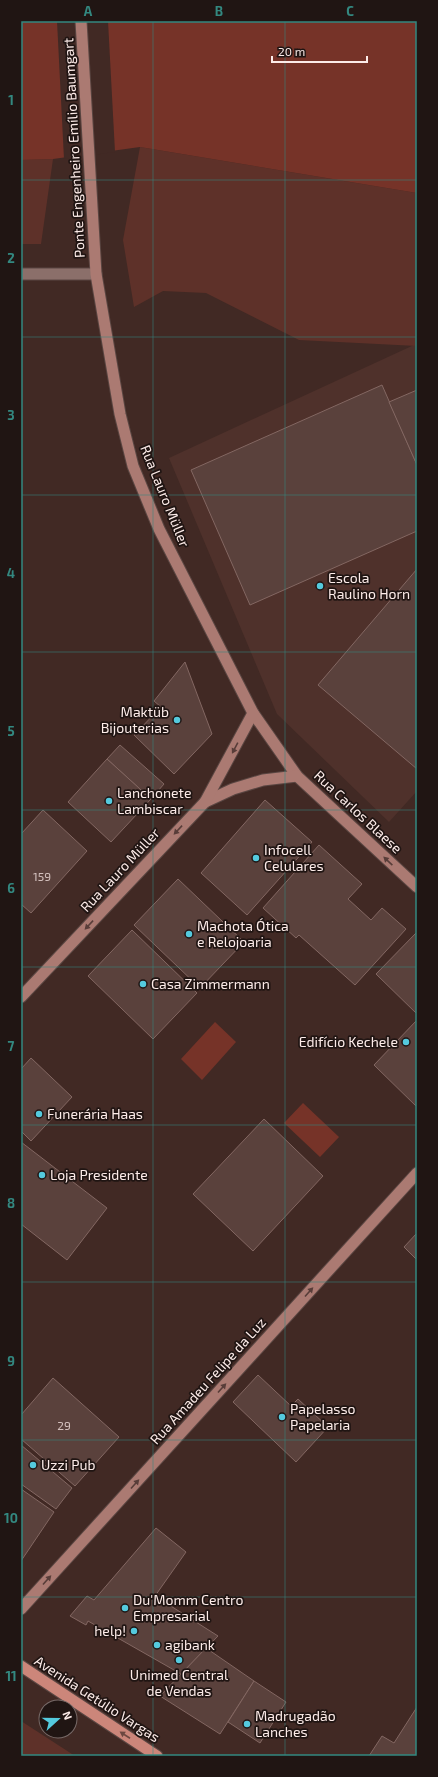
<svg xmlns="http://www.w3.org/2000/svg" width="438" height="1777" viewBox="0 0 438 1777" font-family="'Exo 2',sans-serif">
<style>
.built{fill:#4f312b}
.green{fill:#5e3129}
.water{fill:#763328}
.pier{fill:#412924}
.building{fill:#5a413c;stroke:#836762}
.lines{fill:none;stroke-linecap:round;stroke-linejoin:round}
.minor-casing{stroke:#5a4642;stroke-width:13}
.secondary-casing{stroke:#5a4642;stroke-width:13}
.primary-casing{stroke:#5a4642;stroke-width:13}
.minor{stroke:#8b6f6a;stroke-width:11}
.secondary{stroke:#ab7a72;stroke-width:11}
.primary{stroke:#cc867a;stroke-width:11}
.oneway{fill:#583d39}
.oneway2{fill:#6d4841}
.grid{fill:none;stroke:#338880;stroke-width:1;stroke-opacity:0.55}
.poi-dot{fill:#54cade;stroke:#201513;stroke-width:1.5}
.labels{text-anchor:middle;stroke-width:3.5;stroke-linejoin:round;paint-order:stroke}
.number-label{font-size:12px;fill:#d4c1be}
.street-label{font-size:14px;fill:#fdece9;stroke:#201513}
.poi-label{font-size:14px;fill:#fdece9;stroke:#201513;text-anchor:start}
.neatline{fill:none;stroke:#338880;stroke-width:1.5}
.grid-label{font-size:13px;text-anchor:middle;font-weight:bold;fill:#338880}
</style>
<rect width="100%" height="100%" fill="#412924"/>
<path class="built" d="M 414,345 L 417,346 L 417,791 L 389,822 L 277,714 L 169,458 Z"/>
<g class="green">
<path d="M 140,147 L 417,193 L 417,346 L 299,340 L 206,293 L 163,291 L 134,307 L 123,240 Z"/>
<path d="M 53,159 L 41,244 L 21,244 L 21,160 Z"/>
<path d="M 21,1721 L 75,1756 L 21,1756 Z"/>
</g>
<g class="water">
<path d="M 21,21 L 417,21 L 417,193 L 140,147 L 53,159 L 21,160 Z"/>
<path d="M 215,1022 L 236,1042 L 202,1080 L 181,1059 Z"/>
<path d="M 303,1103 L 339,1137 L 320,1157 L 284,1123 Z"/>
</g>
<path class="pier" d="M 57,21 L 108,21 L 115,152 L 64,159 Z"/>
<g class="building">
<path d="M 382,385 L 417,465 L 417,531 L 250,605 L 191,470 Z"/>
<path d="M 417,390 L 417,465 L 389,402 Z"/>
<path d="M 417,569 L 417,769 L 318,685 Z"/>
<path d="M 185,662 L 212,734 L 174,774 L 134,735 L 161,707 L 154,701 Z"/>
<path d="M 120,745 L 164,784 L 151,799 L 107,759 Z"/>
<path d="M 107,759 L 151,799 L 111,842 L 68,802 Z"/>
<path d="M 265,800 L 312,842 L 247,915 L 201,873 Z"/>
<path d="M 43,810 L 87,851 L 31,913 L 21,904 L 21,834 Z"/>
<path d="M 319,845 L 362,884 L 348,899 L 371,920 L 382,908 L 406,929 L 355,985 L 299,935 L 296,938 L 263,908 Z"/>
<path d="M 178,879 L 244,942 L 200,988 L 134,925 Z"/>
<path d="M 132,930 L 197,993 L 153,1039 L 88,976 Z"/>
<path d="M 417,932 L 417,1014 L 376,974 Z"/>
<path d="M 417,1020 L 417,1107 L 374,1065 Z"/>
<path d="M 31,1058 L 72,1097 L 31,1141 L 21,1131 L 21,1069 Z"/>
<path d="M 264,1119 L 323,1176 L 253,1251 L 193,1194 Z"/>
<path d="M 21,1142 L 107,1208 L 67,1260 L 21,1224 Z"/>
<path d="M 417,1233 L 417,1260 L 404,1247 Z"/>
<path d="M 258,1375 L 291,1406 L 298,1399 L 328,1427 L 296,1462 L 233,1402 Z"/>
<path d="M 53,1378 L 119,1437 L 75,1486 L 21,1439 L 21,1415 Z"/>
<path d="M 21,1445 L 72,1488 L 56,1509 L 21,1484 Z"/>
<path d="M 21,1489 L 54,1512 L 21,1561 Z"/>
<path d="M 156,1528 L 186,1552 L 155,1596 L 218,1636 L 181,1674 L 88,1621 L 86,1625 L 70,1616 L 87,1596 L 94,1600 Z"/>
<path d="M 206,1648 L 254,1681 L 220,1734 L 160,1696 Z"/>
<path d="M 254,1681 L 286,1702 L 260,1743 L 228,1722 Z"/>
<path d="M 417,1707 L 417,1756 L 369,1756 L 382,1736 L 394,1743 Z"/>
</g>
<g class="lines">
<defs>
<path id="minor" d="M 21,274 L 96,274"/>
<g id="secondary">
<path d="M 81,21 L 96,274 L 120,414 L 133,466 L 159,529 L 253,713 L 297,776 L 417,887"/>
<path d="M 205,802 L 233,789 L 263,780 L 297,776"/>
<path d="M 21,997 L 205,802 L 253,713"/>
<path d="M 21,1609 L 417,1173"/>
</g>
<path id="primary" d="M 21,1666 L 157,1756"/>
</defs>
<use href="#minor" class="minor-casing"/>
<use href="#secondary" class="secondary-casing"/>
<use href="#primary" class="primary-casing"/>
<use href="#minor" class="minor"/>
<use href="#secondary" class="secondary"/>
<use href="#primary" class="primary"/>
</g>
<defs><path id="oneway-solid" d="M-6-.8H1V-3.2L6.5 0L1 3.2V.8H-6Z"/></defs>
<g class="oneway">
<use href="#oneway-solid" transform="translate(235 748) rotate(118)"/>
<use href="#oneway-solid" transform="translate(178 830) rotate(133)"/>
<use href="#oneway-solid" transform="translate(388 861) rotate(-137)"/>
<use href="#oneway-solid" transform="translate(89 925) rotate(133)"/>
<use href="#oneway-solid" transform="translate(309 1292) rotate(-48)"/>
<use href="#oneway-solid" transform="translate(222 1388) rotate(-48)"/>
<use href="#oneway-solid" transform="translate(135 1484) rotate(-48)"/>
<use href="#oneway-solid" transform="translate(47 1580) rotate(-48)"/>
</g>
<use class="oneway2" href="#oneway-solid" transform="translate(125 1735) rotate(-147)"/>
<path class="grid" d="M 153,21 L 153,1756M 285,21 L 285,1756M 21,180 L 417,180M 21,337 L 417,337M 21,495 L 417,495M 21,652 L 417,652M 21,810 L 417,810M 21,967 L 417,967M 21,1125 L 417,1125M 21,1282 L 417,1282M 21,1440 L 417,1440M 21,1597 L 417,1597"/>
<g class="poi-dot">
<circle cx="320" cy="586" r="4"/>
<circle cx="177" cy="720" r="4"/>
<circle cx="109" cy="801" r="4"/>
<circle cx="256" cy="858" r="4"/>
<circle cx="189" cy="934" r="4"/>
<circle cx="143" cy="984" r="4"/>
<circle cx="406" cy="1042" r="4"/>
<circle cx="39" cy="1114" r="4"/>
<circle cx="42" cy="1175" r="4"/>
<circle cx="282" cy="1417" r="4"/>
<circle cx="33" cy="1465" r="4"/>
<circle cx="125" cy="1608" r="4"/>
<circle cx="134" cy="1631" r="4"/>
<circle cx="157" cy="1645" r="4"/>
<circle cx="179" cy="1660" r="4"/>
<circle cx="247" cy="1724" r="4"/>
</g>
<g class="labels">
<g class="number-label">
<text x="42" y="881">159</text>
<text x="64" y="1430">29</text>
</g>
<g class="street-label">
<text transform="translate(74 148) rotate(-93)" y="5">Ponte Engenheiro Emílio Baumgart</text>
<text transform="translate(165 496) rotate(68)" y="5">Rua Lauro Müller</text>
<text transform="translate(358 812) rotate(43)" y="5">Rua Carlos Blaese</text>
<text transform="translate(120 870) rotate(-47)" y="5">Rua Lauro Müller</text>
<text transform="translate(208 1381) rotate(-48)" y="5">Rua Amadeu Felipe da Luz</text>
<text transform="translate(97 1699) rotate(33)" y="5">Avenida Getúlio Vargas</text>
</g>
<g class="poi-label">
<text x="328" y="583">Escola<tspan x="328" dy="16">Raulino Horn</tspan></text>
<text x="169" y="717" text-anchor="end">Maktüb<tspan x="169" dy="16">Bijouterias</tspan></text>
<text x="117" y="798">Lanchonete<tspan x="117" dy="16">Lambiscar</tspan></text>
<text x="264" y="855">Infocell<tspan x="264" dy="16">Celulares</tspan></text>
<text x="197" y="931">Machota Ótica<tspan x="197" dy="16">e Relojoaria</tspan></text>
<text x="151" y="989">Casa Zimmermann</text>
<text x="398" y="1047" text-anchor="end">Edifício Kechele</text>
<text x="47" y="1119">Funerária Haas</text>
<text x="50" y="1180">Loja Presidente</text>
<text x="290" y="1414">Papelasso<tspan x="290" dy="16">Papelaria</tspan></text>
<text x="41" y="1470">Uzzi Pub</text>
<text x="133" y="1605">Du'Momm Centro<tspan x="133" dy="16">Empresarial</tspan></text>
<text x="126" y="1636" text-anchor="end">help!</text>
<text x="165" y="1650">agibank</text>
<text x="179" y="1680" text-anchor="middle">Unimed Central<tspan x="179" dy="16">de Vendas</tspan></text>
<text x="255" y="1721">Madrugadão<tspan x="255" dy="16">Lanches</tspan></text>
</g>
</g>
<rect width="438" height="1777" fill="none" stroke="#201513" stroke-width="44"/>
<g transform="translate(58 1719) rotate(69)"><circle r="19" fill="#201513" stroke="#786b69"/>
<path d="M0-3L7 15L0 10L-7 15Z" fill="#54cade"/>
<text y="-6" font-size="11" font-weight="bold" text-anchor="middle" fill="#fdece9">N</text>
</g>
<path d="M272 56v6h95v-6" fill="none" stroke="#fdece9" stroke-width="2"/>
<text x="278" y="56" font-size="12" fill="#fdece9" stroke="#201513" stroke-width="3" paint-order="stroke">20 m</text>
<rect x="22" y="22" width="394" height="1733" class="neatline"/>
<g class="grid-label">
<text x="88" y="16">A</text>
<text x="219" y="16">B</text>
<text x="350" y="16">C</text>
<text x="11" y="105">1</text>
<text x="11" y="263">2</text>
<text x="11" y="420">3</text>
<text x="11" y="578">4</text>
<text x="11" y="736">5</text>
<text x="11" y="893">6</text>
<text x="11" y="1051">7</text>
<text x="11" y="1208">8</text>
<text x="11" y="1366">9</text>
<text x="11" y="1523">10</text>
<text x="11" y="1681">11</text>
</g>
</svg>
